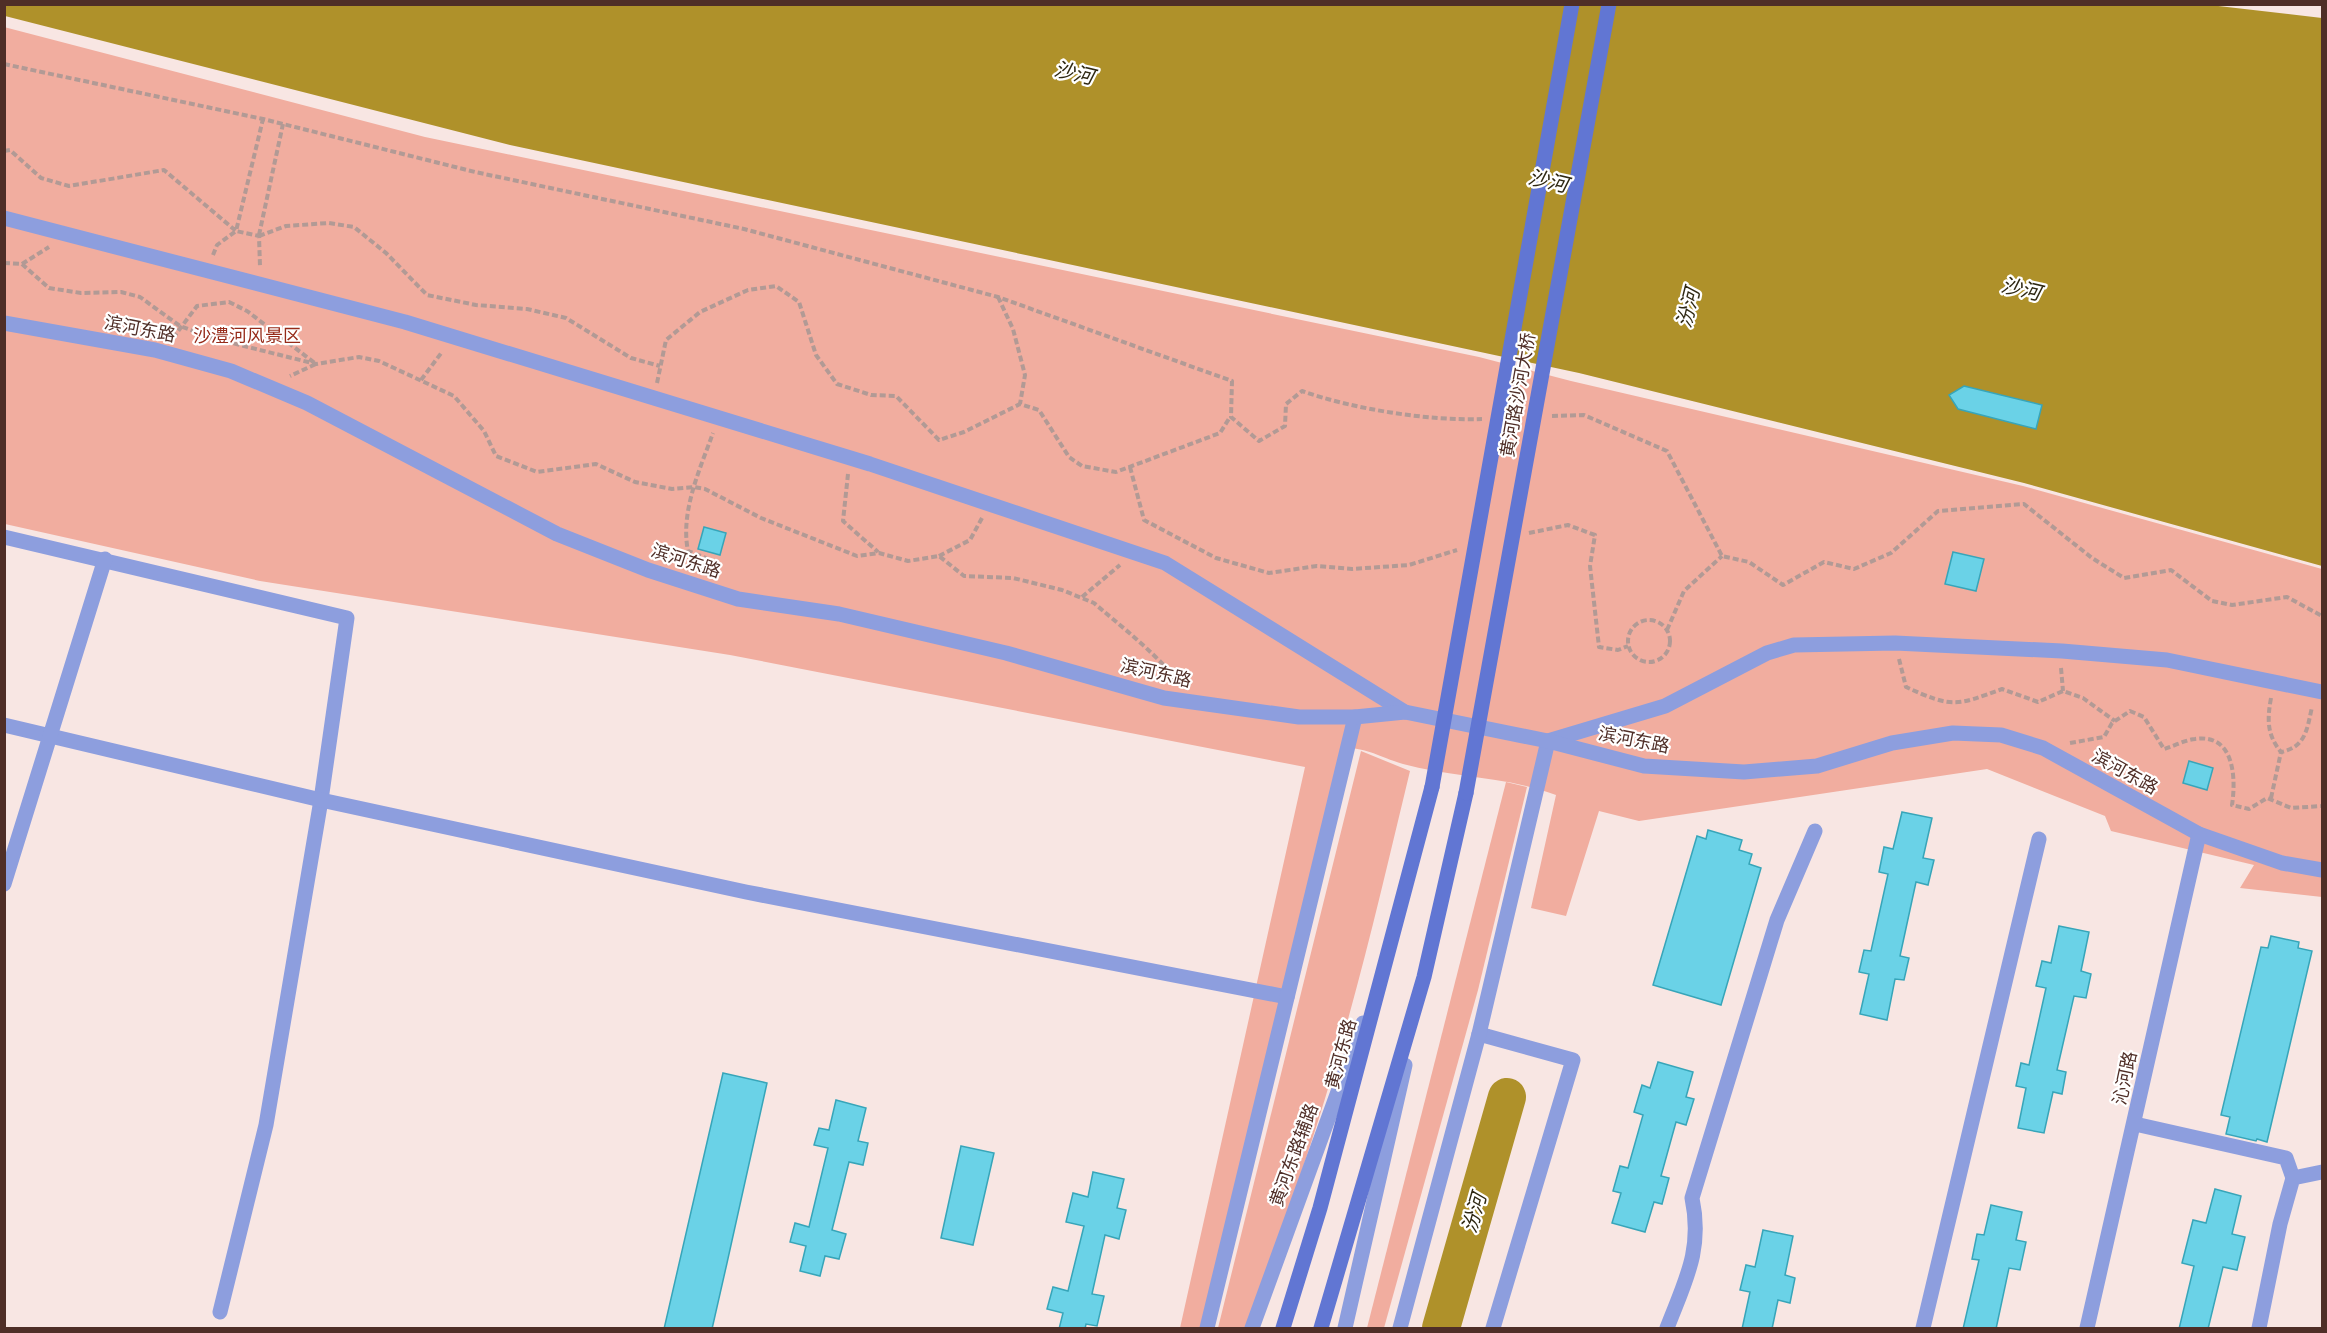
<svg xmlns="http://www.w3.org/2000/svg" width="2327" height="1333" viewBox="0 0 2327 1333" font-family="'Fira Sans Condensed','Noto Sans SC',sans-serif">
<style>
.green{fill:#f1ad9f}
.water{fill:#af912a}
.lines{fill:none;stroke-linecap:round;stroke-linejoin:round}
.river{stroke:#af912a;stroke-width:38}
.building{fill:#6ad2e7;stroke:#37a5b9;stroke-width:1.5}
.path{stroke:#b29a95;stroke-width:4;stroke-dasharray:6 3;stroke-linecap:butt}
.minor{stroke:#8d9ede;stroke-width:15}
.tertiary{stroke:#8d9ede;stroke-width:15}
.secondary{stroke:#6176d3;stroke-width:15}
.secondary-bridge{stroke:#6176d3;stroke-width:15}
.labels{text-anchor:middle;stroke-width:4.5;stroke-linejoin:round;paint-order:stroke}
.street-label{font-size:18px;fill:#4f2e27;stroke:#fff}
.park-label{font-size:18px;fill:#962b19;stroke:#fff}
.water-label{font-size:20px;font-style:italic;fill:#2f2813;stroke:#fff}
</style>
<rect width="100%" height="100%" fill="#f8e6e3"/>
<g class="green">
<path d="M 4,27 L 425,137 L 1479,357 L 1571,381 L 2023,486 L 2322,569 L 2322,897 L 2240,888 L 2254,865 L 2111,831 L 2105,816 L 1987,769 L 1639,821 L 1599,811 L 1566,916 L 1531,908 L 1556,795 C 1506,776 1454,778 1403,764 C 1377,756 1371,749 1342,747 L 1201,1328 L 1180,1328 L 1305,767 L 730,655 L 260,581 L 5,524 Z"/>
<path d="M 1361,751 L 1410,771 C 1388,862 1367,954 1341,1044 C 1314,1140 1281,1234 1247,1328 L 1218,1328 Z"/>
<path d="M 1506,782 L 1527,787 L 1478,990 L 1384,1328 L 1367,1328 Z"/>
</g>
<path class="water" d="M 2201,4 L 2322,18 L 2322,566 L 2024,483 L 1579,373 L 510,145 L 5,16 L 4,5 Z"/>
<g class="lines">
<path class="river" d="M 1441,1328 L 1507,1097"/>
</g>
<g class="building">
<path d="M 1964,386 L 2042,405 L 2036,429 L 1958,409 L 1949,395 Z"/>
<path d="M 704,527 L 726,533 L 720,555 L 698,549 Z"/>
<path d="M 1953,552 L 1984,559 L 1976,591 L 1945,584 Z"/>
<path d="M 2189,761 L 2213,768 L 2207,790 L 2183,783 Z"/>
<path d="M 1902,812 L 1932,818 L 1923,858 L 1934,860 L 1928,885 L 1916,882 L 1900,956 L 1909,958 L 1904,980 L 1895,979 L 1887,1020 L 1860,1014 L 1869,974 L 1859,972 L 1864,950 L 1871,951 L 1888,874 L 1879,872 L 1884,847 L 1893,849 Z"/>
<path d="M 1708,830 L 1742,840 L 1739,850 L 1752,854 L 1749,864 L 1761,868 L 1721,1005 L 1653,985 L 1697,836 L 1706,839 Z"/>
<path d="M 2059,926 L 2089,932 L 2081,971 L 2091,974 L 2086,998 L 2074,996 L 2057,1070 L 2066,1072 L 2062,1094 L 2053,1092 L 2044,1133 L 2018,1128 L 2026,1088 L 2016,1086 L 2021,1063 L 2029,1065 L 2046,988 L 2036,986 L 2042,961 L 2051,963 Z"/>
<path d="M 2271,936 L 2299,942 L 2298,948 L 2312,951 L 2267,1142 L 2257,1139 L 2256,1141 L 2226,1134 L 2230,1117 L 2221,1115 L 2261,947 L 2268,948 Z"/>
<path d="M 1658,1062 L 1693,1072 L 1686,1097 L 1694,1099 L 1686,1125 L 1676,1122 L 1661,1176 L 1669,1178 L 1662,1204 L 1654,1202 L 1645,1232 L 1612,1223 L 1621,1193 L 1613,1191 L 1620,1166 L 1628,1168 L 1643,1115 L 1634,1112 L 1642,1085 L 1650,1088 Z"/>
<path d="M 723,1073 L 767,1083 L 727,1263 L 712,1329 L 664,1329 Z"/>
<path d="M 836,1100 L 866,1108 L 858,1141 L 868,1143 L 863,1165 L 849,1162 L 832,1230 L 846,1234 L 839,1259 L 825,1256 L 820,1276 L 800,1271 L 806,1246 L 790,1242 L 795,1223 L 809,1227 L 828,1148 L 814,1145 L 819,1128 L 829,1130 Z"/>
<path d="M 961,1146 L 994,1153 L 973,1245 L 941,1238 Z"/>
<path d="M 1093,1172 L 1124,1179 L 1117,1208 L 1126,1210 L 1119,1239 L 1105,1235 L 1092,1294 L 1104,1296 L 1097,1326 L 1086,1324 L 1085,1329 L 1059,1329 L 1063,1313 L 1047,1309 L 1053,1287 L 1068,1291 L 1084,1226 L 1066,1222 L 1073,1193 L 1088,1197 Z"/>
<path d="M 2215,1189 L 2241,1196 L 2232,1234 L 2245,1237 L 2237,1270 L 2223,1267 L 2208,1329 L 2179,1329 L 2194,1266 L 2182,1263 L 2193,1220 L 2206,1223 Z"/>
<path d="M 1991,1205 L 2022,1212 L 2016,1240 L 2026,1242 L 2020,1270 L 2009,1268 L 1996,1329 L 1963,1329 L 1979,1260 L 1972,1259 L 1977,1234 L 1984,1235 Z"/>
<path d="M 1763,1230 L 1793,1236 L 1785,1275 L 1795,1278 L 1790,1303 L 1778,1300 L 1772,1329 L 1742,1329 L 1750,1292 L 1740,1290 L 1746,1265 L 1755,1267 Z"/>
</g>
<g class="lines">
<g class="path">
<path d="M 4,64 L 263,119 L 475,172 L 744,229 L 998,297 L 1232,381 L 1231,417 L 1259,441 L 1285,426 L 1286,404 L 1302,391 C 1353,409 1428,421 1482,419"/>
<path d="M 4,151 L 10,150 L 41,178 L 69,186 L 164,170 L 236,231 L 263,119"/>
<path d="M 259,235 L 283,124"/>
<path d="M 259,236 L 286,226 L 329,223 L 354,227 L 386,253 L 427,295 L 476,305 L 527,309 L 566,318 L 631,358 L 660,366"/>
<path d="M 213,255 L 217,245 L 236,231 L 259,236 L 260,266"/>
<path d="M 4,263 L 22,264 L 49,288 L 81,293 L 121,292 L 140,297 L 180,326 L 212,338 L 316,364 L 359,357 L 379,361 L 454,396 L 484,431 L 496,456 L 537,472 L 596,464 L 635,482 L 672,489 L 694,487 L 705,489 L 761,518 L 857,556 L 879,553 L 908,561 L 939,556 L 964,576 L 1013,578 L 1062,590 L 1094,603 C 1111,618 1172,666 1177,684"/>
<path d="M 22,264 L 49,247"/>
<path d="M 998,297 L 1013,329 L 1025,375 L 1020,404"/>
<path d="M 173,338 L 197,306 L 229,302 L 247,311 L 316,364 L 290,376"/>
<path d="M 421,380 L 442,352"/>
<path d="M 657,383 L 666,340 L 700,312 L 748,290 L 776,286 L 799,302 L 816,355 L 837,384 L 871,395 L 896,396 L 939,440 L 964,432 L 1020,404 L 1039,410 L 1069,457 L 1082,466 L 1116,472 L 1220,433 L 1230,417"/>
<path d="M 1552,416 L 1584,415 L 1667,451 L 1722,556 L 1749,562 L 1783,585 L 1824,562 L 1854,569 L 1891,553 L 1938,511 L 2024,504 L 2092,558 L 2124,578 L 2171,570 L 2212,601 L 2232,605 L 2287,597 L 2322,616"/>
<path d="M 1130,467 L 1144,520 L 1216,558 L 1269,573 L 1317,566 L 1352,569 L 1409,565 L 1457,550"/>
<path d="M 848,474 L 843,521 L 878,552"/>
<path d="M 1529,533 L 1568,525 L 1595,535 L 1590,566 L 1599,647 L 1618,650 L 1628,646"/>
<path d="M 939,556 L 970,540 L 982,518"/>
<path d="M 703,570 L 706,558 L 688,551 C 680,512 700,469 713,433"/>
<path d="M 1082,597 L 1120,565"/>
<circle cx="1649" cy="641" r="21"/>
<path d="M 1667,630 L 1684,591 L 1722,556"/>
<path d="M 1899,659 L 1906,687 C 1952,708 1956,706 2002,689 L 2038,702 L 2063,691 L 2083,698 L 2115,721"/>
<path d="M 2061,668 L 2063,691"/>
<path d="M 2271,698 C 2267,720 2267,735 2281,752 C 2306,747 2307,729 2312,707"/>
<path d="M 2070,743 L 2104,737 L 2112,723 L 2130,711 L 2144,717 L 2164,749 C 2174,746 2185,740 2195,739 C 2235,733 2236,779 2232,805 L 2249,809 L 2267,798 L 2291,808 L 2322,806"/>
<path d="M 2271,798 L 2281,752"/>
</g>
<g class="minor">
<path d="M 4,218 L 405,322 L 870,464 L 1165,563 L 1405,712"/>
<path d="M 4,537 L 347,618 L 321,800 L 266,1125 L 220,1312"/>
<path d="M 4,725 L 321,800 L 746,892 L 1287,997"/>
<path d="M 4,884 L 105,559"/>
<path d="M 1479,1034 L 1573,1060 L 1493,1328"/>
<path d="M 2135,1124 L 2286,1158 L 2293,1178"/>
<path d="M 1207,1328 L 1355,717"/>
<path d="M 1252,1328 L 1363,1023"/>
<path d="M 1345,1328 L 1405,1065"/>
<path d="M 1400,1328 L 1479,1034 L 1548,741 L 1665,706 L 1767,653 L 1794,645 L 1895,643 L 2062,651 L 2167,660 L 2322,692"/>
<path d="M 1667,1328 C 1685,1281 1703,1250 1692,1198 L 1777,920 L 1815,831"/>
<path d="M 1923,1328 L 2039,839"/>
<path d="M 2259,1328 L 2280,1224 L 2293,1178 L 2322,1172"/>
</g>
<g class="tertiary">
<path d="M 4,323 L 155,350 L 231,371 L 307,403 L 557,534 L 648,570 L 738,599 L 839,614 L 1006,653 L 1164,698 L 1299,717 L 1355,717 L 1405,712 L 1548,741 L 1644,766 L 1744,772 L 1817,766 L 1892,743 L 1953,733 L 2001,735 L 2043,748 L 2199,834 L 2282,863 L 2322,870"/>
<path d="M 2087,1328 L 2199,834"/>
</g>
<g class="secondary">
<path d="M 1283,1328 L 1320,1208 L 1432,787"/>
<path d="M 1321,1328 L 1424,977 L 1466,793"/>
</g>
<g class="secondary-bridge">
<path d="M 1432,787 L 1572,4"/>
<path d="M 1466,793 L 1609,4"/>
</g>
</g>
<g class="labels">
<g class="street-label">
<text transform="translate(140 329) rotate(11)" y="6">滨河东路</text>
<text transform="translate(1518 395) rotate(-80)" y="6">黄河路沙河大桥</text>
<text transform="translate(686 561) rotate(18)" y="6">滨河东路</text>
<text transform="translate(1156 673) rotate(13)" y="6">滨河东路</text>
<text transform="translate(1634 740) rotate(11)" y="6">滨河东路</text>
<text transform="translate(2125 772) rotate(29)" y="6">滨河东路</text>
<text transform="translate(1341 1054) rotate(-75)" y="6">黄河东路</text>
<text transform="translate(2125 1078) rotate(-78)" y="6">沁河路</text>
<text transform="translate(1294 1155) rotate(-70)" y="6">黄河东路辅路</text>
</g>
<g class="park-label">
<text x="247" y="342">沙澧河风景区</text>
</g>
<g class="water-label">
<text transform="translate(1074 73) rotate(13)" y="7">沙河</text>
<text transform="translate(1548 181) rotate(13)" y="7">沙河</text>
<text transform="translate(2021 289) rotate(13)" y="7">沙河</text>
<text transform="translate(1688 308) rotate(-76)" y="7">汾河</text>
<text transform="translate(1474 1213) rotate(-74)" y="7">汾河</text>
</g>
</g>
<rect width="2327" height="1333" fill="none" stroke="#4f2e27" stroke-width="12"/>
</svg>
